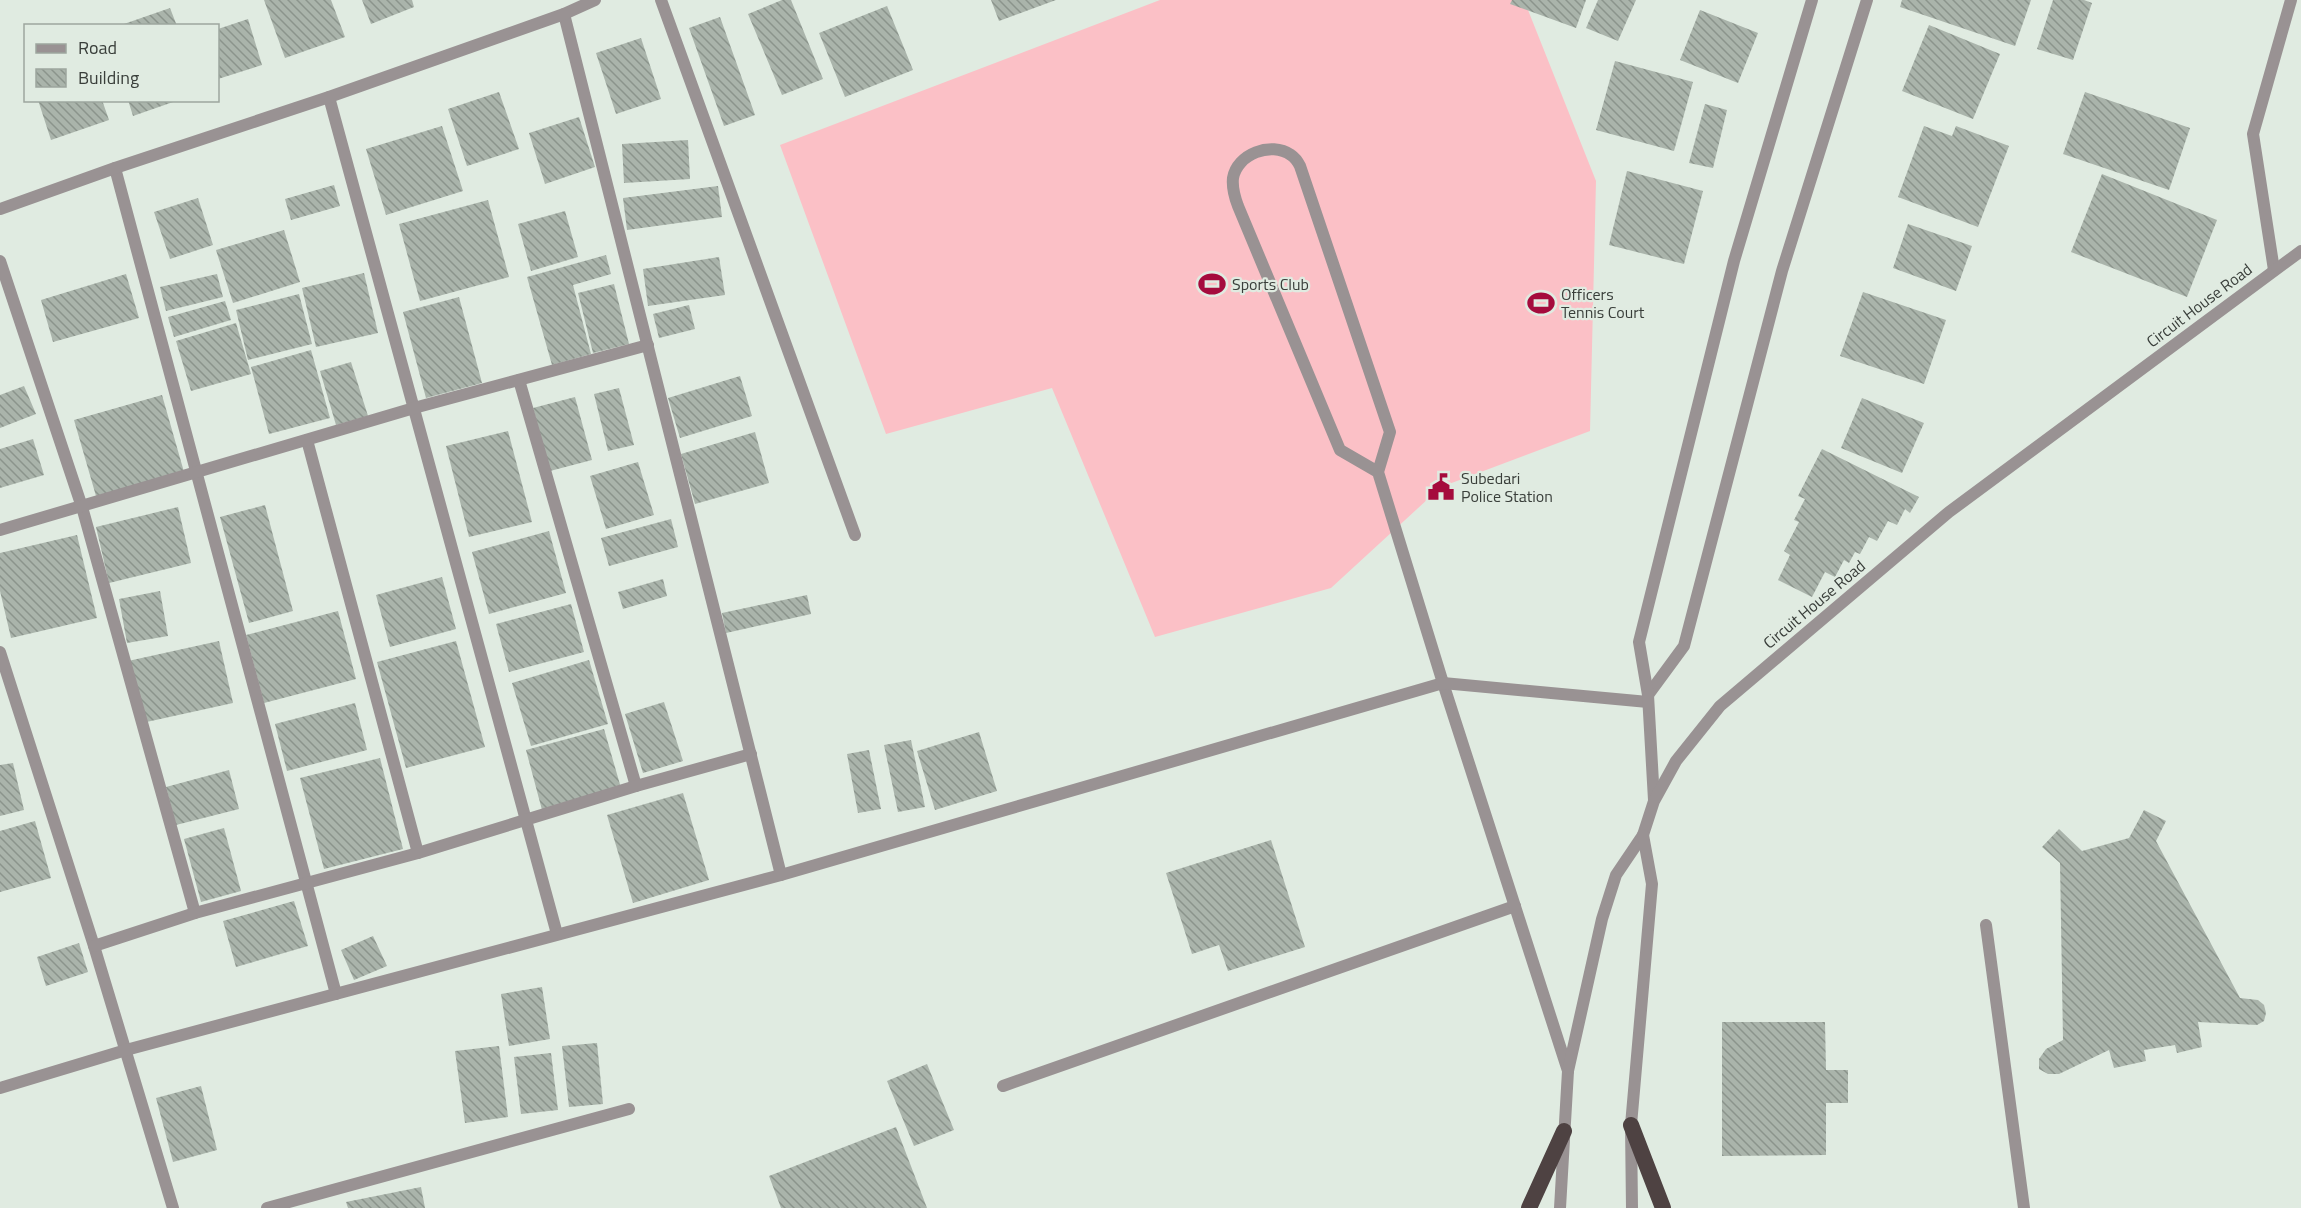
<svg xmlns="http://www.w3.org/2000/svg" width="2301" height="1208" viewBox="0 0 2301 1208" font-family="'Titillium Web',sans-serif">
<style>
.garden{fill:#fbc0c6}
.building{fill:url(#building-back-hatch)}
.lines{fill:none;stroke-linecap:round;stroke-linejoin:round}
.service{stroke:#999293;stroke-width:12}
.minor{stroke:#999293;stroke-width:12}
.tertiary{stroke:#999293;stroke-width:12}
.trunk{stroke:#4e4242;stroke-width:16}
.labels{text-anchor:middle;stroke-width:4.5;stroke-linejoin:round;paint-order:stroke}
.poi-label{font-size:16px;fill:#393e3a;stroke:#e0ebe1;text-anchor:start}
.street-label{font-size:16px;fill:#393e3a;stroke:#e0ebe1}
</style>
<defs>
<pattern id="building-back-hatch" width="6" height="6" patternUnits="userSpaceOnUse" patternTransform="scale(1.5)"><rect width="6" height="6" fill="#aab4ab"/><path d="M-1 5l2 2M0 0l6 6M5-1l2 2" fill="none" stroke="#8b948c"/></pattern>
</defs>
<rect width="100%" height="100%" fill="#e0ebe1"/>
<path class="garden" d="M 1160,0 L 1519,0 L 1528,10 L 1596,181 L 1590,431 L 1441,487 L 1331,588 L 1155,637 L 1052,388 L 886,434 L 780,145 Z"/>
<g class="building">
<path d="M 264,0 L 331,0 L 345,37 L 285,58 Z"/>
<path d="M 362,0 L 412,0 L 414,7 L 371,24 Z"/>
<path d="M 782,0 L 791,0 L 823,79 L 782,95 L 748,14 Z"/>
<path d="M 991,0 L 1056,0 L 999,21 Z"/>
<path d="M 1512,0 L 1586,0 L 1576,28 L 1510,4 Z"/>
<path d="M 1598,0 L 1636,0 L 1618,41 L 1586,28 Z"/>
<path d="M 1902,0 L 2031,0 L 2015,46 L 1900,7 Z"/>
<path d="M 2053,0 L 2084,0 L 2092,3 L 2073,60 L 2037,49 Z"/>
<path d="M 887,6 L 913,70 L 845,97 L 819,33 Z"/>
<path d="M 170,8 L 177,26 L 121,26 L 121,25 Z"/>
<path d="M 1700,10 L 1758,33 L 1738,83 L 1680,60 Z"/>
<path d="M 720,17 L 755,115 L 724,126 L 689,28 Z"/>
<path d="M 248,19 L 262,65 L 218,79 L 218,29 Z"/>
<path d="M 1929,25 L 2000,54 L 1973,119 L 1902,91 Z"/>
<path d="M 641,38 L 661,99 L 616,114 L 596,53 Z"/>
<path d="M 1615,61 L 1693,82 L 1674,151 L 1596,130 Z"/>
<path d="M 499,92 L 519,149 L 467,166 L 448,109 Z"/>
<path d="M 2085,92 L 2190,128 L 2169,190 L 2063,154 Z"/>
<path d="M 38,100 L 102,100 L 109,120 L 51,140 Z"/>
<path d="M 128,100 L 176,100 L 176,101 L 133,116 Z"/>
<path d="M 1705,104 L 1727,110 L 1713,168 L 1689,163 Z"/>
<path d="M 579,117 L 595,167 L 545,184 L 529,133 Z"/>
<path d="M 442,126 L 463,191 L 386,215 L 366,149 Z"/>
<path d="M 1924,126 L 1952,136 L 1956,126 L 2009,146 L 1978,227 L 1898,197 Z"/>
<path d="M 688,140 L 690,179 L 624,183 L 622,144 Z"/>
<path d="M 1627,171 L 1703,191 L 1684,264 L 1609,245 Z"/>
<path d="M 2102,174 L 2217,220 L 2187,297 L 2071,252 Z"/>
<path d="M 334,185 L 340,206 L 291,220 L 285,199 Z"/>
<path d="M 718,186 L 722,217 L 627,230 L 623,198 Z"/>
<path d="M 198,198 L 213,245 L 170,259 L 154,212 Z"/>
<path d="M 488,200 L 509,277 L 420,301 L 399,224 Z"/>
<path d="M 565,211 L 578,257 L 531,271 L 518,224 Z"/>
<path d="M 1908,224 L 1972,246 L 1956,291 L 1893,268 Z"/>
<path d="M 284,230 L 300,282 L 233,303 L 216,250 Z"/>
<path d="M 606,255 L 611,274 L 573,285 L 591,354 L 552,365 L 527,277 Z"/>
<path d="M 719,257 L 725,295 L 648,306 L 643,269 Z"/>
<path d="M 364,273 L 378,333 L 316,347 L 302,288 Z"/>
<path d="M 126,274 L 139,318 L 53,342 L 41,300 Z"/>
<path d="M 217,274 L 223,297 L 166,311 L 160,287 Z"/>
<path d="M 614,284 L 629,344 L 593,353 L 578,293 Z"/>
<path d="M 1863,292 L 1946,320 L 1924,384 L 1840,356 Z"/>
<path d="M 299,294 L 312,344 L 248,360 L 236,310 Z"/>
<path d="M 459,297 L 482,383 L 426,398 L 403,312 Z"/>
<path d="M 225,301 L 231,320 L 174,337 L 168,317 Z"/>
<path d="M 689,305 L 695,329 L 659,338 L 653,314 Z"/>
<path d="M 236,323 L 251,374 L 191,391 L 176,341 Z"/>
<path d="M 311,350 L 330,418 L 269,434 L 251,367 Z"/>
<path d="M 351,362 L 368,416 L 336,425 L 320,371 Z"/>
<path d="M 740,376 L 752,416 L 680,438 L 668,398 Z"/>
<path d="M 24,386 L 36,414 L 0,428 L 0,395 Z"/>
<path d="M 619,388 L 634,445 L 608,451 L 594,394 Z"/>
<path d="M 162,395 L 184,472 L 96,496 L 74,420 Z"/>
<path d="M 575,397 L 592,460 L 550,471 L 533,408 Z"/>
<path d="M 1862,398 L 1924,423 L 1902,473 L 1841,448 Z"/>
<path d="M 508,431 L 532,522 L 469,537 L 446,446 Z"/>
<path d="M 755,432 L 769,483 L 695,504 L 681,454 Z"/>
<path d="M 33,439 L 44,475 L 0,488 L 0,449 Z"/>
<path d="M 1822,449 L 1919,497 L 1910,513 L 1905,509 L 1897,525 L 1888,521 L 1877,541 L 1869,537 L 1860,554 L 1855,552 L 1849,563 L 1844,560 L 1835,577 L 1825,572 L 1812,597 L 1778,580 L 1790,555 L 1784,551 L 1799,522 L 1794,520 L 1805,499 L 1798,496 Z"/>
<path d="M 638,462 L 654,515 L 606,529 L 590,476 Z"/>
<path d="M 265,505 L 293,611 L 249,623 L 220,517 Z"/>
<path d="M 178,507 L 191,563 L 109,583 L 96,527 Z"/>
<path d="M 671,519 L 678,547 L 609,566 L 601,538 Z"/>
<path d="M 549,531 L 566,593 L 489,614 L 472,552 Z"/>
<path d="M 77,535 L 97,618 L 11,638 L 0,591 L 0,553 Z"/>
<path d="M 442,577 L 456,629 L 390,647 L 376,595 Z"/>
<path d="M 663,579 L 667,596 L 623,609 L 618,592 Z"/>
<path d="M 160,591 L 168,636 L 127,643 L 119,599 Z"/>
<path d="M 807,595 L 811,614 L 726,633 L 722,613 Z"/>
<path d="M 571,604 L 584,652 L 509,672 L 496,624 Z"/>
<path d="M 338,611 L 356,679 L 264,703 L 246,635 Z"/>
<path d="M 219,641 L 233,703 L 142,723 L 128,661 Z"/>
<path d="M 456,641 L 485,747 L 406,768 L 377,662 Z"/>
<path d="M 589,660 L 608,724 L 531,746 L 512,683 Z"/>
<path d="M 664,702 L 683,761 L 643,773 L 625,714 Z"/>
<path d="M 355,703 L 367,750 L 287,771 L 275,724 Z"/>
<path d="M 604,729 L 621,788 L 542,810 L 526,750 Z"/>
<path d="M 979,732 L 997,791 L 935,810 L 917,751 Z"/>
<path d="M 911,740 L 925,807 L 898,812 L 884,745 Z"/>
<path d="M 869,750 L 881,809 L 858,813 L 847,754 Z"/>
<path d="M 380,758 L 403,849 L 324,869 L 300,778 Z"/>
<path d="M 13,763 L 24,810 L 0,816 L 0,765 Z"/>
<path d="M 229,770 L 239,809 L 176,825 L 166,787 Z"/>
<path d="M 683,793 L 709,880 L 633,903 L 607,815 Z"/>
<path d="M 2144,810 L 2166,821 L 2156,841 L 2240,998 L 2258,1000 L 2264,1005 L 2266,1013 L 2264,1021 L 2257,1025 L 2198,1022 L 2202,1047 L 2177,1053 L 2175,1045 L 2144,1050 L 2146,1061 L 2114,1068 L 2109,1050 L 2059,1074 L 2048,1074 L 2039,1069 L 2039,1059 L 2046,1049 L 2063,1040 L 2060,863 L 2042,847 L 2059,829 L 2082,851 L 2129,838 Z"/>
<path d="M 35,821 L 51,878 L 0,892 L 0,831 Z"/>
<path d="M 224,828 L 241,891 L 201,902 L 184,839 Z"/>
<path d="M 1271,840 L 1305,947 L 1228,971 L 1219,945 L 1192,954 L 1166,873 Z"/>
<path d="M 294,901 L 308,946 L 236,967 L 223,921 Z"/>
<path d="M 373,936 L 387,966 L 354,980 L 341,950 Z"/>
<path d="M 79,943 L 88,972 L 46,986 L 37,957 Z"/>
<path d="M 542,987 L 550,1039 L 509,1046 L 501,994 Z"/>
<path d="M 1722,1022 L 1825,1022 L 1826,1070 L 1848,1070 L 1848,1103 L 1826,1103 L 1826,1155 L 1722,1156 Z"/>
<path d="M 597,1043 L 603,1104 L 569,1107 L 562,1046 Z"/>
<path d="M 499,1046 L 508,1117 L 465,1123 L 455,1051 Z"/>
<path d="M 551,1053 L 558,1110 L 521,1114 L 514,1057 Z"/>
<path d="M 927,1064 L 954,1130 L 914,1146 L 887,1081 Z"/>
<path d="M 201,1086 L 217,1150 L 173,1162 L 156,1098 Z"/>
<path d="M 896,1127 L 927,1208 L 781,1208 L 769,1176 Z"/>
<path d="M 421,1187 L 425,1208 L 348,1208 L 346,1202 Z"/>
</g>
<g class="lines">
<g class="service">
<path d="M 1378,472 L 1340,450 L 1238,206 C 1235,198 1232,187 1233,178 C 1237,154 1271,141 1291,155 C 1294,157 1298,162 1300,166 L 1390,432 L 1378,472 L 1443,683"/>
<path d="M 1986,925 L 2024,1208"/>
<path d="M 1003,1086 L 1515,906"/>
</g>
<g class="minor">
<path d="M 661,0 L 855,535"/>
<path d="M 564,14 L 781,875"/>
<path d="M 329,97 L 557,934"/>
<path d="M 115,168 L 336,994"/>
<path d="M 0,209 L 115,168 L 329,97 L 564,14 L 595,0"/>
<path d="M 0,261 L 82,507 L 195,913"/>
<path d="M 2274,270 L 2253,134 L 2291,0"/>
<path d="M 519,380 L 636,786"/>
<path d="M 307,440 L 418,853"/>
<path d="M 0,530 L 414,408 L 648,345"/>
<path d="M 0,652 L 94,946 L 173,1208"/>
<path d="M 1443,683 L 1568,1071"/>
<path d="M 94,946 L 195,913 L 418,853 L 636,786 L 751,754"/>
<path d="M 0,1088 L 126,1050 L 781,875 L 1443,683 L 1648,702"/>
<path d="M 267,1208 L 629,1109"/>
</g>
<g class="tertiary">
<path d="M 1648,695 L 1684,646 L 1782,271 L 1867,0"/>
<path d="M 1654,800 L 1648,695 L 1639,642 L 1734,261 L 1812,0"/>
<path d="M 1560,1208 L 1568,1071 L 1602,919 L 1616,875 L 1643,835 L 1654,801 L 1676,761 L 1720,706 L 1949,512 L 2301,251"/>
<path d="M 1632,1208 L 1631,1125 L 1652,884 L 1643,835"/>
</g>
<g class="trunk">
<path d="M 1631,1125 L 1663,1208"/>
<path d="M 1529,1208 L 1564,1131"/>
</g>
</g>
<defs>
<symbol id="stadium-bare" viewBox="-9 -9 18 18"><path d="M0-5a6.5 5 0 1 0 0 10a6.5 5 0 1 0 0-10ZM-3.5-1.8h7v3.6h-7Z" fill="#a50b3d" stroke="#e0ebe1" stroke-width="2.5" paint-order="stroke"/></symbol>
<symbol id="civic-bare" viewBox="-9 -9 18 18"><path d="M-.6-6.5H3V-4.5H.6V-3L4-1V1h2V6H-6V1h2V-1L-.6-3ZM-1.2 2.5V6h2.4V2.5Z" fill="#a50b3d" stroke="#e0ebe1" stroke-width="2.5" paint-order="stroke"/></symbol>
</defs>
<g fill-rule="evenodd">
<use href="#stadium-bare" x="1193" y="265" width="38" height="38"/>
<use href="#stadium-bare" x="1522" y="284" width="38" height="38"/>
<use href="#civic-bare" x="1422" y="468" width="38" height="38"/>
</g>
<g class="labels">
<g class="poi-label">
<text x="1232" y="290">Sports Club</text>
<text x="1561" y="300">Officers<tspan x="1561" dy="18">Tennis Court</tspan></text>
<text x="1461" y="484">Subedari<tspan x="1461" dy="18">Police Station</tspan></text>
</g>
<g class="street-label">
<text transform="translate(2199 305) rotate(-37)" y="6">Circuit House Road</text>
<text transform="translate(1814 604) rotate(-40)" y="6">Circuit House Road</text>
</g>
</g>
<rect x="24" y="24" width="195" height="78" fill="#e0ebe1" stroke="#9da69e" stroke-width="1.5"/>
<rect x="36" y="44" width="30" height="9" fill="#999293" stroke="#9da69e" stroke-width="1.5"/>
<text x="78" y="54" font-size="18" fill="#393e3a">Road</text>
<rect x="36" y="69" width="30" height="18" fill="url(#building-back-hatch)" stroke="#9da69e" stroke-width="1.5"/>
<text x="78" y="84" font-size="18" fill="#393e3a">Building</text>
</svg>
